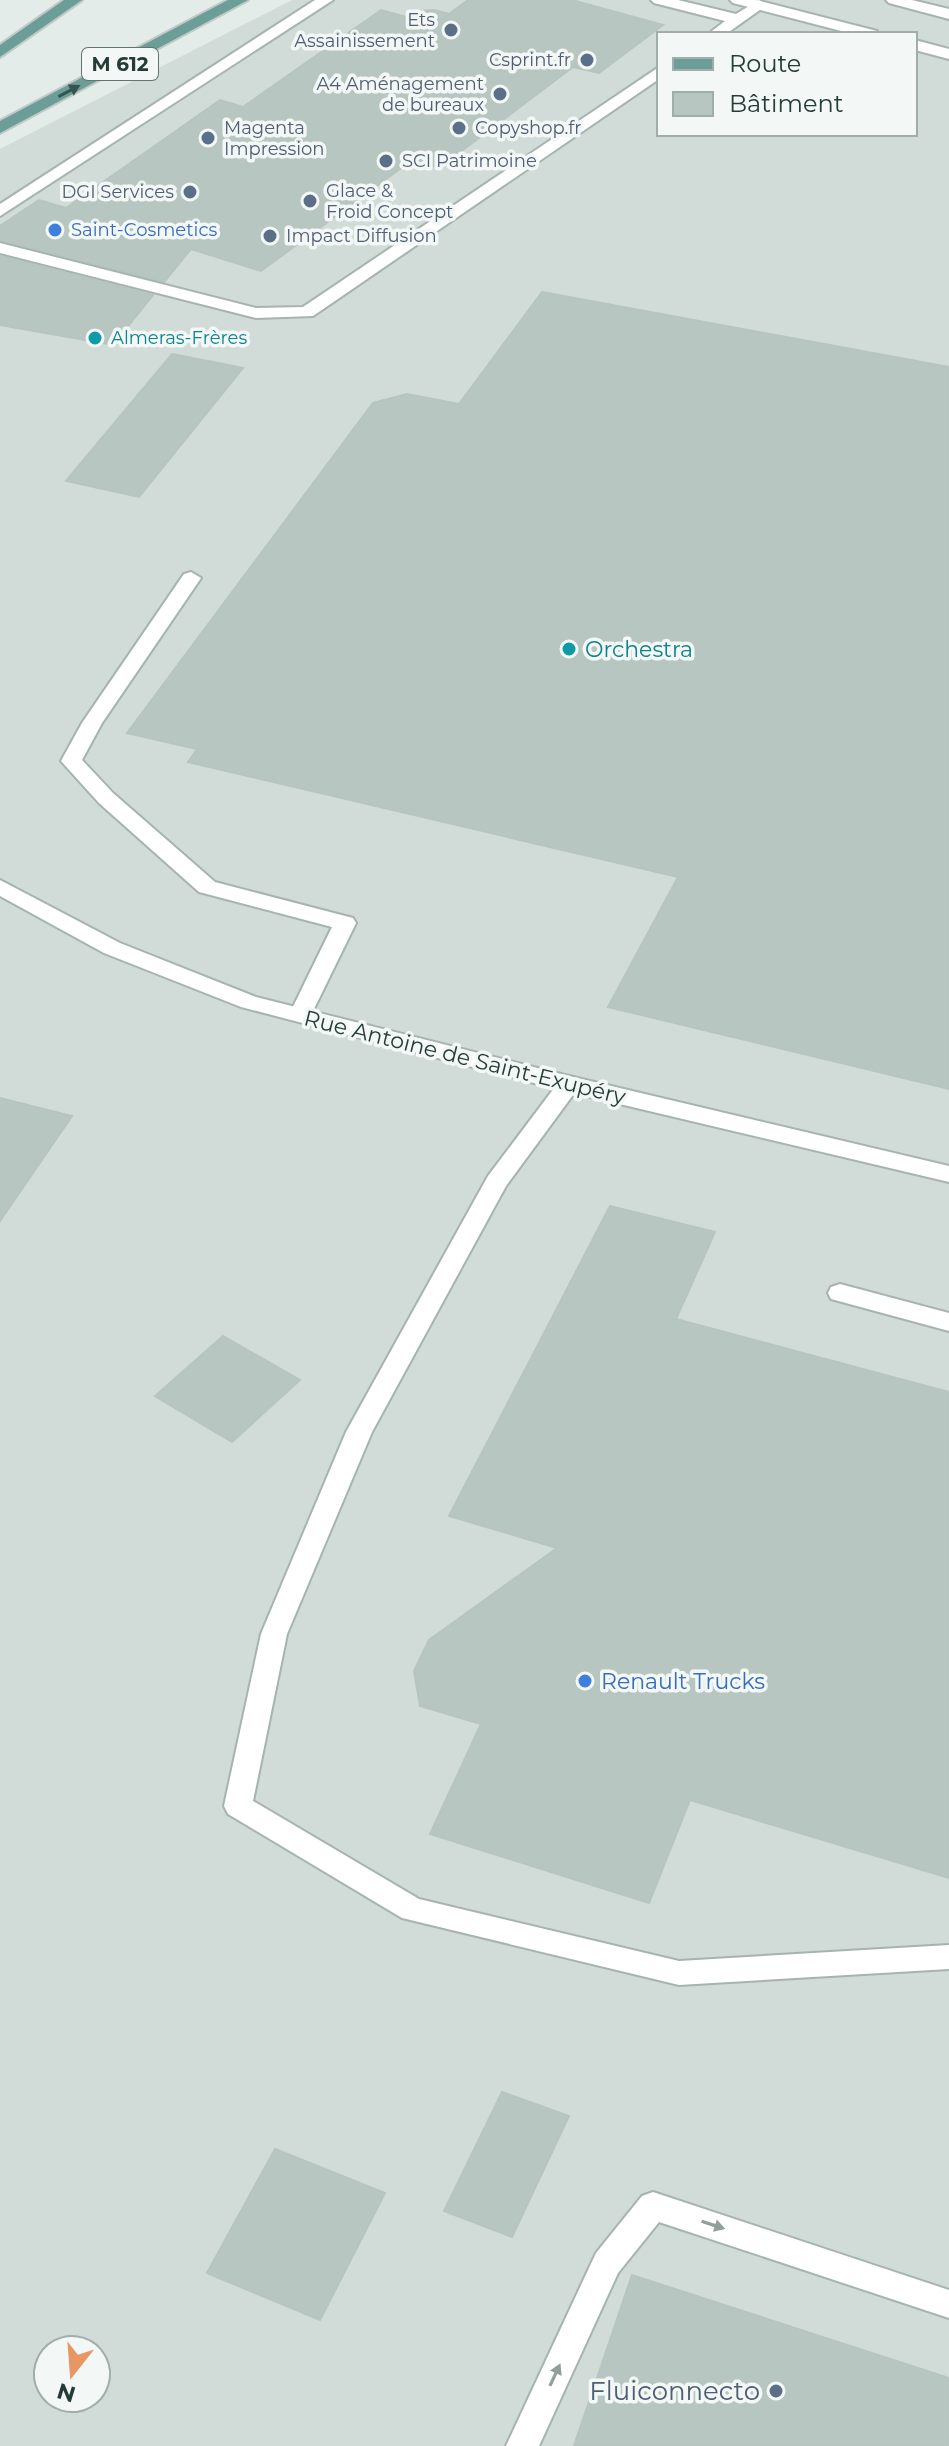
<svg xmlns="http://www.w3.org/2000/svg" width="949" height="2446" viewBox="0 0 949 2446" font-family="Montserrat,sans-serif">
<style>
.built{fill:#d1dbd8;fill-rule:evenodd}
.building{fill:#b8c6c2;stroke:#b6c5c0;stroke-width:2}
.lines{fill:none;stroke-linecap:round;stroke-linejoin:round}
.service-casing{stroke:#a6b4b0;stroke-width:4}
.minor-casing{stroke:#a6b4b0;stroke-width:4}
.tertiary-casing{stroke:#a6b4b0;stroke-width:4}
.primary-casing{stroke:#c2c8c7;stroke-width:4}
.service{fill:#fff;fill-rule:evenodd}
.minor{fill:#fff;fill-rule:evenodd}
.tertiary{fill:#fff;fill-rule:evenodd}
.primary{fill:#6a9e97;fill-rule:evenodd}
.oneway{fill:#365450}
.oneway2{fill:#929e9c}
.service-dot{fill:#5c6f8a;stroke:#f3f8f6;stroke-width:3}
.shop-dot{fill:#3f7fe0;stroke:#f3f8f6;stroke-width:3}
.culture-dot{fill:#0f9aa8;stroke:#f3f8f6;stroke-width:3}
.labels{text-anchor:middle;stroke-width:7;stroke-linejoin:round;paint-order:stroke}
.far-service-label{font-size:18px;fill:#4e5e75;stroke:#f3f8f6;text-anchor:start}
.far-shop-label{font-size:18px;fill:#366cbe;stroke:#f3f8f6;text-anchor:start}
.far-culture-label{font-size:18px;fill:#0d838f;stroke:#f3f8f6;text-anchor:start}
.shield{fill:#f3f8f6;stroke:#627471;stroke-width:2}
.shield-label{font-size:20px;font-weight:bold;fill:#243c38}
.culture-label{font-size:22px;fill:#0d838f;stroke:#f3f8f6;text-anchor:start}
.street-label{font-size:22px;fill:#243c38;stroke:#f3f8f6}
.shop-label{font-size:22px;fill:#366cbe;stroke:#f3f8f6;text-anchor:start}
.near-service-label{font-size:26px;fill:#4e5e75;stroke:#f3f8f6;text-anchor:end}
</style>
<rect width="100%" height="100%" fill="#e3ece9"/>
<path class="built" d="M 292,0 L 949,0 L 949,2446 L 0,2446 L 0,149 ZM 659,34 L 915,34 L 915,134 L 659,134 ZM 48,2350 L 96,2350 L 96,2398 L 48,2398 Z"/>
<g class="building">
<path d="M 468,0 L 572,0 L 663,25 L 599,73 L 573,67 L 439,168 L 412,160 L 261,271 L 191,249 L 164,282 L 0,240 L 0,226 L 39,200 L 66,208 L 220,100 L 243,107 L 381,10 L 410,18 L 420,11 L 434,10 L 449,14 Z"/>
<path d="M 0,256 L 153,295 L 113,345 L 0,325 Z"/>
<path d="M 542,292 L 949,367 L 949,1089 L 608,1007 L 678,877 L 188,762 L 197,749 L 127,733 L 373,403 L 407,394 L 459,404 Z"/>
<path d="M 172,354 L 243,368 L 139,497 L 66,481 Z"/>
<path d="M 0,1098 L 72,1116 L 0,1221 Z"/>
<path d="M 610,1206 L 715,1232 L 676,1319 L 949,1392 L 949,1878 L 690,1800 L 649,1903 L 430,1834 L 481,1724 L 420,1706 L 414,1671 L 429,1640 L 557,1548 L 449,1516 Z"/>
<path d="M 223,1336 L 300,1380 L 232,1442 L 155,1396 Z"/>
<path d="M 502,2092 L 569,2116 L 512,2237 L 444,2211 Z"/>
<path d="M 275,2149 L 385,2193 L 320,2320 L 207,2273 Z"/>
<path d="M 632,2275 L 949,2378 L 949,2446 L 574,2446 Z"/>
</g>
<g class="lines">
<defs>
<g id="service">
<path d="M 315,0 L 333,0 L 0,216 L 0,204 Z"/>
<path d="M 651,0 L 678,0 L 736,14 L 759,0 L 767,5 L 726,34 L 708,34 L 725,21 L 654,3 Z"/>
<path d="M 659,67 L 659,79 L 313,316 L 256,318 L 0,253 L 0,243 L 256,308 L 303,307 Z"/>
<path d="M 191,572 L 201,578 L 102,723 L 82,760 L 113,793 L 215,882 L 353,918 L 356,923 L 311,1015 L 308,1020 L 292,1020 L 289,1015 L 332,927 L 199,892 L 99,803 L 61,761 L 82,723 L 184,574 Z"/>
<path d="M 569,1076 L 577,1079 L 581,1084 L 506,1186 L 372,1432 L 287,1634 L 253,1801 L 419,1899 L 679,1961 L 949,1945 L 949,1969 L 679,1985 L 402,1918 L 228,1814 L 224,1806 L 261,1634 L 346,1432 L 488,1176 L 561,1079 Z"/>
<path d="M 840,1284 L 949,1313 L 949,1331 L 831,1299 L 828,1293 L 831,1287 Z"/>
<path d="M 653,2192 L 949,2290 L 949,2318 L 659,2222 L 618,2273 L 539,2446 L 506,2446 L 596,2253 L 642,2196 Z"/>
</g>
<g id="minor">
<path d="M 730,0 L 756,0 L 877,31 L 879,34 L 853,34 L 733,3 Z"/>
<path d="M 886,0 L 912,0 L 949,9 L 949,19 L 889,3 Z"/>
<path d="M 915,40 L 949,49 L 949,59 L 915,50 Z"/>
</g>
<path id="tertiary" d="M 0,880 L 120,943 L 256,997 L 569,1076 L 949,1166 L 949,1182 L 569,1092 L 241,1007 L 104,953 L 0,896 Z"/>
<g id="primary">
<path d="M 64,0 L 82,0 L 0,57 L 0,45 Z"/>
<path d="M 228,0 L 248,0 L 0,133 L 0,121 Z"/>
</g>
</defs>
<use href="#service" class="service-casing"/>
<use href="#minor" class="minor-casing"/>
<use href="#tertiary" class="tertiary-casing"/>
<use href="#primary" class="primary-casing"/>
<use href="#service" class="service"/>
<use href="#minor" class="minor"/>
<use href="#tertiary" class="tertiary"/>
<use href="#primary" class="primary"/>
</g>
<defs><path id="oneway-solid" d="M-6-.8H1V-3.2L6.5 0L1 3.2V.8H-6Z" transform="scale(2)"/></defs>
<use class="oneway" href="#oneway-solid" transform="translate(69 91) rotate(-28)"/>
<g class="oneway2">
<use href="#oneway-solid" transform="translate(713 2225) rotate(18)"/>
<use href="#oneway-solid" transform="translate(555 2375) rotate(-65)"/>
</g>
<g class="service-dot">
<circle cx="451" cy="30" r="8"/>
<circle cx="587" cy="60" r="8"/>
<circle cx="500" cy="94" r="8"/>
<circle cx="459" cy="128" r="8"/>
<circle cx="208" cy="138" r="8"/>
<circle cx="386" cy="161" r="8"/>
<circle cx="190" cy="192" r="8"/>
<circle cx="310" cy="201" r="8"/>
<circle cx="270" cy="236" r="8"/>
<circle cx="776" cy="2391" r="8"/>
</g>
<g class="shop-dot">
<circle cx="55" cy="230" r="8"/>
<circle cx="585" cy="1681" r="8"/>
</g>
<g class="culture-dot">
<circle cx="95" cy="338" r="8"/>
<circle cx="569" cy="649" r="8"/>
</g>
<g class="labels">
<g class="far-service-label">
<text x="435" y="26" text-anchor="end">Ets<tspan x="435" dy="21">Assainissement</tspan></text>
<text x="571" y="66" text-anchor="end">Csprint.fr</text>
<text x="484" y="90" text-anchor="end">A4 Aménagement<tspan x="484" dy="21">de bureaux</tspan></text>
<text x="224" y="134">Magenta<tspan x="224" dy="21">Impression</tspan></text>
<text x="475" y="134">Copyshop.fr</text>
<text x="402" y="167">SCI Patrimoine</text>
<text x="326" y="197">Glace &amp;<tspan x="326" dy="21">Froid Concept</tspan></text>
<text x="174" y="198" text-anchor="end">DGI Services</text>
<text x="286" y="242">Impact Diffusion</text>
</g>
<g class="far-shop-label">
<text x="71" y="236">Saint-Cosmetics</text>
</g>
<g class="far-culture-label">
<text x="111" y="344">Almeras-Frères</text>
</g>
<rect class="shield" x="82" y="48" width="76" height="32" rx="6"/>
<g class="shield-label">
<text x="120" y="71">M 612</text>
</g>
<g class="culture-label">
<text x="585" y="657">Orchestra</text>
</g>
<g class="street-label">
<text transform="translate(465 1057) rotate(14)" y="8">Rue Antoine de Saint-Exupéry</text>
</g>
<g class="shop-label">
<text x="601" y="1689">Renault Trucks</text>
</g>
<g class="near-service-label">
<text x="760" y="2400">Fluiconnecto</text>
</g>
</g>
<rect x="657" y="32" width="260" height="104" fill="#f3f8f6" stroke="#a0adaa" stroke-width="2"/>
<rect x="673" y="58" width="40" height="12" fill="#6a9e97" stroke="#a0adaa" stroke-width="2"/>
<text x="729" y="72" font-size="24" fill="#243c38">Route</text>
<rect x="673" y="92" width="40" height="24" fill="#b8c6c2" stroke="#a0adaa" stroke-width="2"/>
<text x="729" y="112" font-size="24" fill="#243c38">Bâtiment</text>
<g transform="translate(72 2374) rotate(197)"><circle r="38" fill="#f3f8f6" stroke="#a0adaa" stroke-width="2"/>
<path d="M0-6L14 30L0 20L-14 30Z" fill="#e89664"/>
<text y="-12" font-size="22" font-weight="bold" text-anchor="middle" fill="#243c38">N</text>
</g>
</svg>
